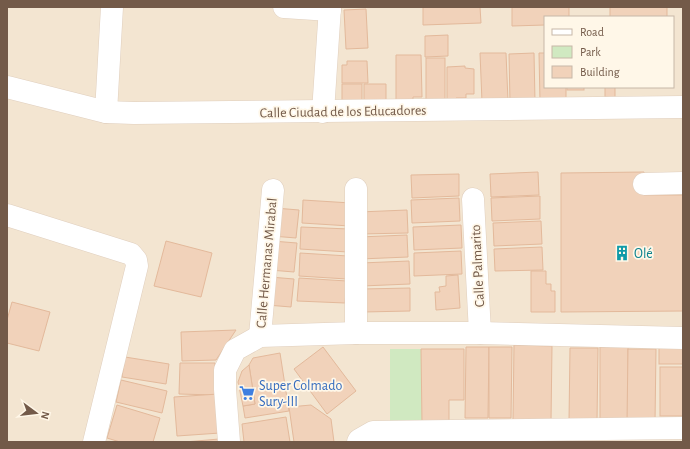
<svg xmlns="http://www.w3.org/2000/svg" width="690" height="449" viewBox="0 0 690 449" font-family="'Alegreya Sans',sans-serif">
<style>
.residential{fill:#f3e5d1;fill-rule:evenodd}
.green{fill:#d0e9c1}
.building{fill:#f1d2ba;stroke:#e3b99b}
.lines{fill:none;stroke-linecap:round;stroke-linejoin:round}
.minor-casing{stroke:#e0cfbe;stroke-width:23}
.minor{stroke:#fff;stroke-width:22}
.labels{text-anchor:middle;stroke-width:3.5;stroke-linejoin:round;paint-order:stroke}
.street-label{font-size:14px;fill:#735a49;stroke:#fff7e8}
.culture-label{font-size:14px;fill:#0d838f;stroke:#fff7e8;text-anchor:start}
.shop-label{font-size:14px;fill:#366cbe;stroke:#fff7e8;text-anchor:start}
</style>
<rect width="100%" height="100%" fill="#fcf3e2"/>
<path class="residential" d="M 7,7 L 683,7 L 683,442 L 7,442 ZM 545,17 L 673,17 L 673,87 L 545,87 Z"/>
<path class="green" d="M 390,349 L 421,349 L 422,423 L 390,423 Z"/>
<g class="building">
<path d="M 423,7 L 480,7 L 481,23 L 423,25 Z"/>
<path d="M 512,7 L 569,7 L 569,17 L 545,17 L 545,25 L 512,26 Z"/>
<rect x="610" y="7" width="57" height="10"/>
<path d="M 366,9 L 368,48 L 346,49 L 344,10 Z"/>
<path d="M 448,35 L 448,56 L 425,57 L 425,36 Z"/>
<path d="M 480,53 L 506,53 L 508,101 L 482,102 Z"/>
<path d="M 534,53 L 535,102 L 510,103 L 509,54 Z"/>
<path d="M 539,53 L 545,53 L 545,87 L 566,87 L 566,100 L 540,101 Z"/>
<path d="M 396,55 L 421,55 L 422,97 L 413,97 L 413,100 L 396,100 Z"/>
<rect x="426" y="58" width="19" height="42"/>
<path d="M 347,61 L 367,61 L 368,83 L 342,83 L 342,65 L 347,65 Z"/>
<path d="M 465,66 L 465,68 L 474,69 L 474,94 L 466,94 L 466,98 L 456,98 L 456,102 L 447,102 L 447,67 Z"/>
<rect x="342" y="84" width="20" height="17"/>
<path d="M 364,84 L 386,84 L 386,101 L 364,102 Z"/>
<rect x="567" y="87" width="17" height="3"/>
<path d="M 605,87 L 615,87 L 615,98 L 605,97 Z"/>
<path d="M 538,172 L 539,195 L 491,197 L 490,174 Z"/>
<path d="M 644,172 L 644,195 L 683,195 L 683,311 L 561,312 L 561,173 Z"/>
<path d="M 459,174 L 459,196 L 412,198 L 411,175 Z"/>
<path d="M 540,196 L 540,219 L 492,221 L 491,198 Z"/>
<path d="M 459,198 L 460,221 L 412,223 L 411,200 Z"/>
<path d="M 303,200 L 351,203 L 350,226 L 302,223 Z"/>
<path d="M 275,208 L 299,210 L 296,238 L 272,236 Z"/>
<path d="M 407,210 L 408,233 L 360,234 L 359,212 Z"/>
<path d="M 541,221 L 542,244 L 494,246 L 493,223 Z"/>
<path d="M 461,225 L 462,248 L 414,250 L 413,227 Z"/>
<path d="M 301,227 L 349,229 L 348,252 L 300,249 Z"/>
<path d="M 407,235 L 408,257 L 360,259 L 359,237 Z"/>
<path d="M 166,241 L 212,253 L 201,297 L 154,286 Z"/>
<path d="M 272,241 L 297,243 L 294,272 L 270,270 Z"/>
<path d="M 542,247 L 543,270 L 495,271 L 494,249 Z"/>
<path d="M 461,251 L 462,274 L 414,276 L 414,253 Z"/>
<path d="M 300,253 L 348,256 L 347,279 L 299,276 Z"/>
<path d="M 409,261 L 410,284 L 362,286 L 361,263 Z"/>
<path d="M 531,271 L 546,271 L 546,284 L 551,284 L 551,291 L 555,291 L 555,312 L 531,312 Z"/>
<path d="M 458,275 L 460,308 L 436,310 L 435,292 L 440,292 L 439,287 L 446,286 L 446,276 Z"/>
<path d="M 270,277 L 294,279 L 291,307 L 267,305 Z"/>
<path d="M 299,278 L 347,281 L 345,303 L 297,301 Z"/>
<path d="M 410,288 L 410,311 L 363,312 L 362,289 Z"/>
<path d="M 12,302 L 50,312 L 39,351 L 7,343 L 7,320 Z"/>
<path d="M 236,330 L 216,360 L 182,361 L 181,332 Z"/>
<path d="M 514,345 L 552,346 L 551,421 L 513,420 Z"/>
<path d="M 323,347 L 356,391 L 327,414 L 294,369 Z"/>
<path d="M 466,347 L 489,347 L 488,418 L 465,418 Z"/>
<path d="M 489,347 L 512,347 L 511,418 L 489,418 Z"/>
<rect x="600" y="347" width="28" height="73"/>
<path d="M 570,348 L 598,348 L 597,421 L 569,421 Z"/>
<rect x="659" y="348" width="24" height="16"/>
<path d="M 421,349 L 464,349 L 464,400 L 449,400 L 449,423 L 422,423 Z"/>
<path d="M 628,349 L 656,349 L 655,422 L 627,422 Z"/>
<path d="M 280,353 L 289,411 L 245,418 L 243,406 L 255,404 L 249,365 L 253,358 Z"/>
<path d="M 125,357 L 169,364 L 166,384 L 122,377 Z"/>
<path d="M 180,363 L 215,363 L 215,395 L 179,394 Z"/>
<path d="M 249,365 L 255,404 L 243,406 L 238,382 L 242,371 Z"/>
<rect x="660" y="367" width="23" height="49"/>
<path d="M 121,380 L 167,391 L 162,413 L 116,402 Z"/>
<path d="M 218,394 L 220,433 L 177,436 L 174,397 Z"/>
<path d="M 117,405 L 160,418 L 153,442 L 120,442 L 107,438 Z"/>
<path d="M 311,405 L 331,419 L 334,442 L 294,442 L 289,407 Z"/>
<path d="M 286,417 L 290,442 L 244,442 L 242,424 Z"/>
<path d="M 533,437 L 571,437 L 571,442 L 534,442 Z"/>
<path d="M 219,439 L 219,442 L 185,442 Z"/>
</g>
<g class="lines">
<defs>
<g id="minor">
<path d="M 284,7 L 330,10"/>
<path d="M 7,87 L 106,112 L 134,113 L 683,107"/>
<path d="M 106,112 L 112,7"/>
<path d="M 323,112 L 330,7"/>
<path d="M 644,184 L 683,183"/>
<path d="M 473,199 L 480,333"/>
<path d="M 7,215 L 131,254 L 136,260 L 137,266 L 94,442"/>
<path d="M 356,333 L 356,189"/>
<path d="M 260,336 L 273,190"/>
<path d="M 229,442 L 225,389 L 225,370 L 235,350 L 260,336 L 356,333 L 480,333 L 683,338"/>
<path d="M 358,442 L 359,440 L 373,432 L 683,428"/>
</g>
</defs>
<use href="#minor" class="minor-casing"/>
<use href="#minor" class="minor"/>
</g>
<defs>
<symbol id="building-bare" viewBox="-9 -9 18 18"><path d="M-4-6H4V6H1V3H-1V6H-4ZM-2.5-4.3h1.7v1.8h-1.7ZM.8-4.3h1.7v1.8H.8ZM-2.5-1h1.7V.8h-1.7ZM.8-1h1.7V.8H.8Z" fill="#0f9aa8" stroke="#fff7e8" stroke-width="2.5" paint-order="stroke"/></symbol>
<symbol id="supermarket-bare" viewBox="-9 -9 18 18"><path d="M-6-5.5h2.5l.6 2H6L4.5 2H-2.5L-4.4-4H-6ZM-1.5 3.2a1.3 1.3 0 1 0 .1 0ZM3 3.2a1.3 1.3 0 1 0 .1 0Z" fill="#3f7fe0" stroke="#fff7e8" stroke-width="2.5" paint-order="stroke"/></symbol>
</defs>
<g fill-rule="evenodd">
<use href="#building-bare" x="611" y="242" width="22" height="22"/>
<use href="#supermarket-bare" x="236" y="382" width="22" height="22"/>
</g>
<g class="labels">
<g class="street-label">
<text transform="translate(343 111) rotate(-1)" y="5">Calle Ciudad de los Educadores</text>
<text transform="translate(266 263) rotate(-85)" y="5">Calle Hermanas Mirabal</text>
<text transform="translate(477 266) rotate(-93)" y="5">Calle Palmarito</text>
</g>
<g class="culture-label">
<text x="634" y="258">Olé</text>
</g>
<g class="shop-label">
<text x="259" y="390">Super Colmado<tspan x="259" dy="16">Sury-III</tspan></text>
</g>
</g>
<rect width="690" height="449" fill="none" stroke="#735a49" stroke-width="16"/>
<rect x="544" y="16" width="130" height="72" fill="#fff7e8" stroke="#c7b8a8"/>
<rect x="552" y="29" width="20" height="6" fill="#ffffff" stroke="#c7b8a8"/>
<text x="580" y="36" font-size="12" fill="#735a49">Road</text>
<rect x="552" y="46" width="20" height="12" fill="#d0e9c1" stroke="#c7b8a8"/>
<text x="580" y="56" font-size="12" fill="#735a49">Park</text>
<rect x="552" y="66" width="20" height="12" fill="#f1d2ba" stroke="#c7b8a8"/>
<text x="580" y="76" font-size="12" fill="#735a49">Building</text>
<g transform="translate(36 413) rotate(105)" stroke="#fff7e8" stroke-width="3" paint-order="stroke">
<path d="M0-3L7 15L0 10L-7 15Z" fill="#735a49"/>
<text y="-6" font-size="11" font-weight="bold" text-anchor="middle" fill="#735a49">N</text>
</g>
</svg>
